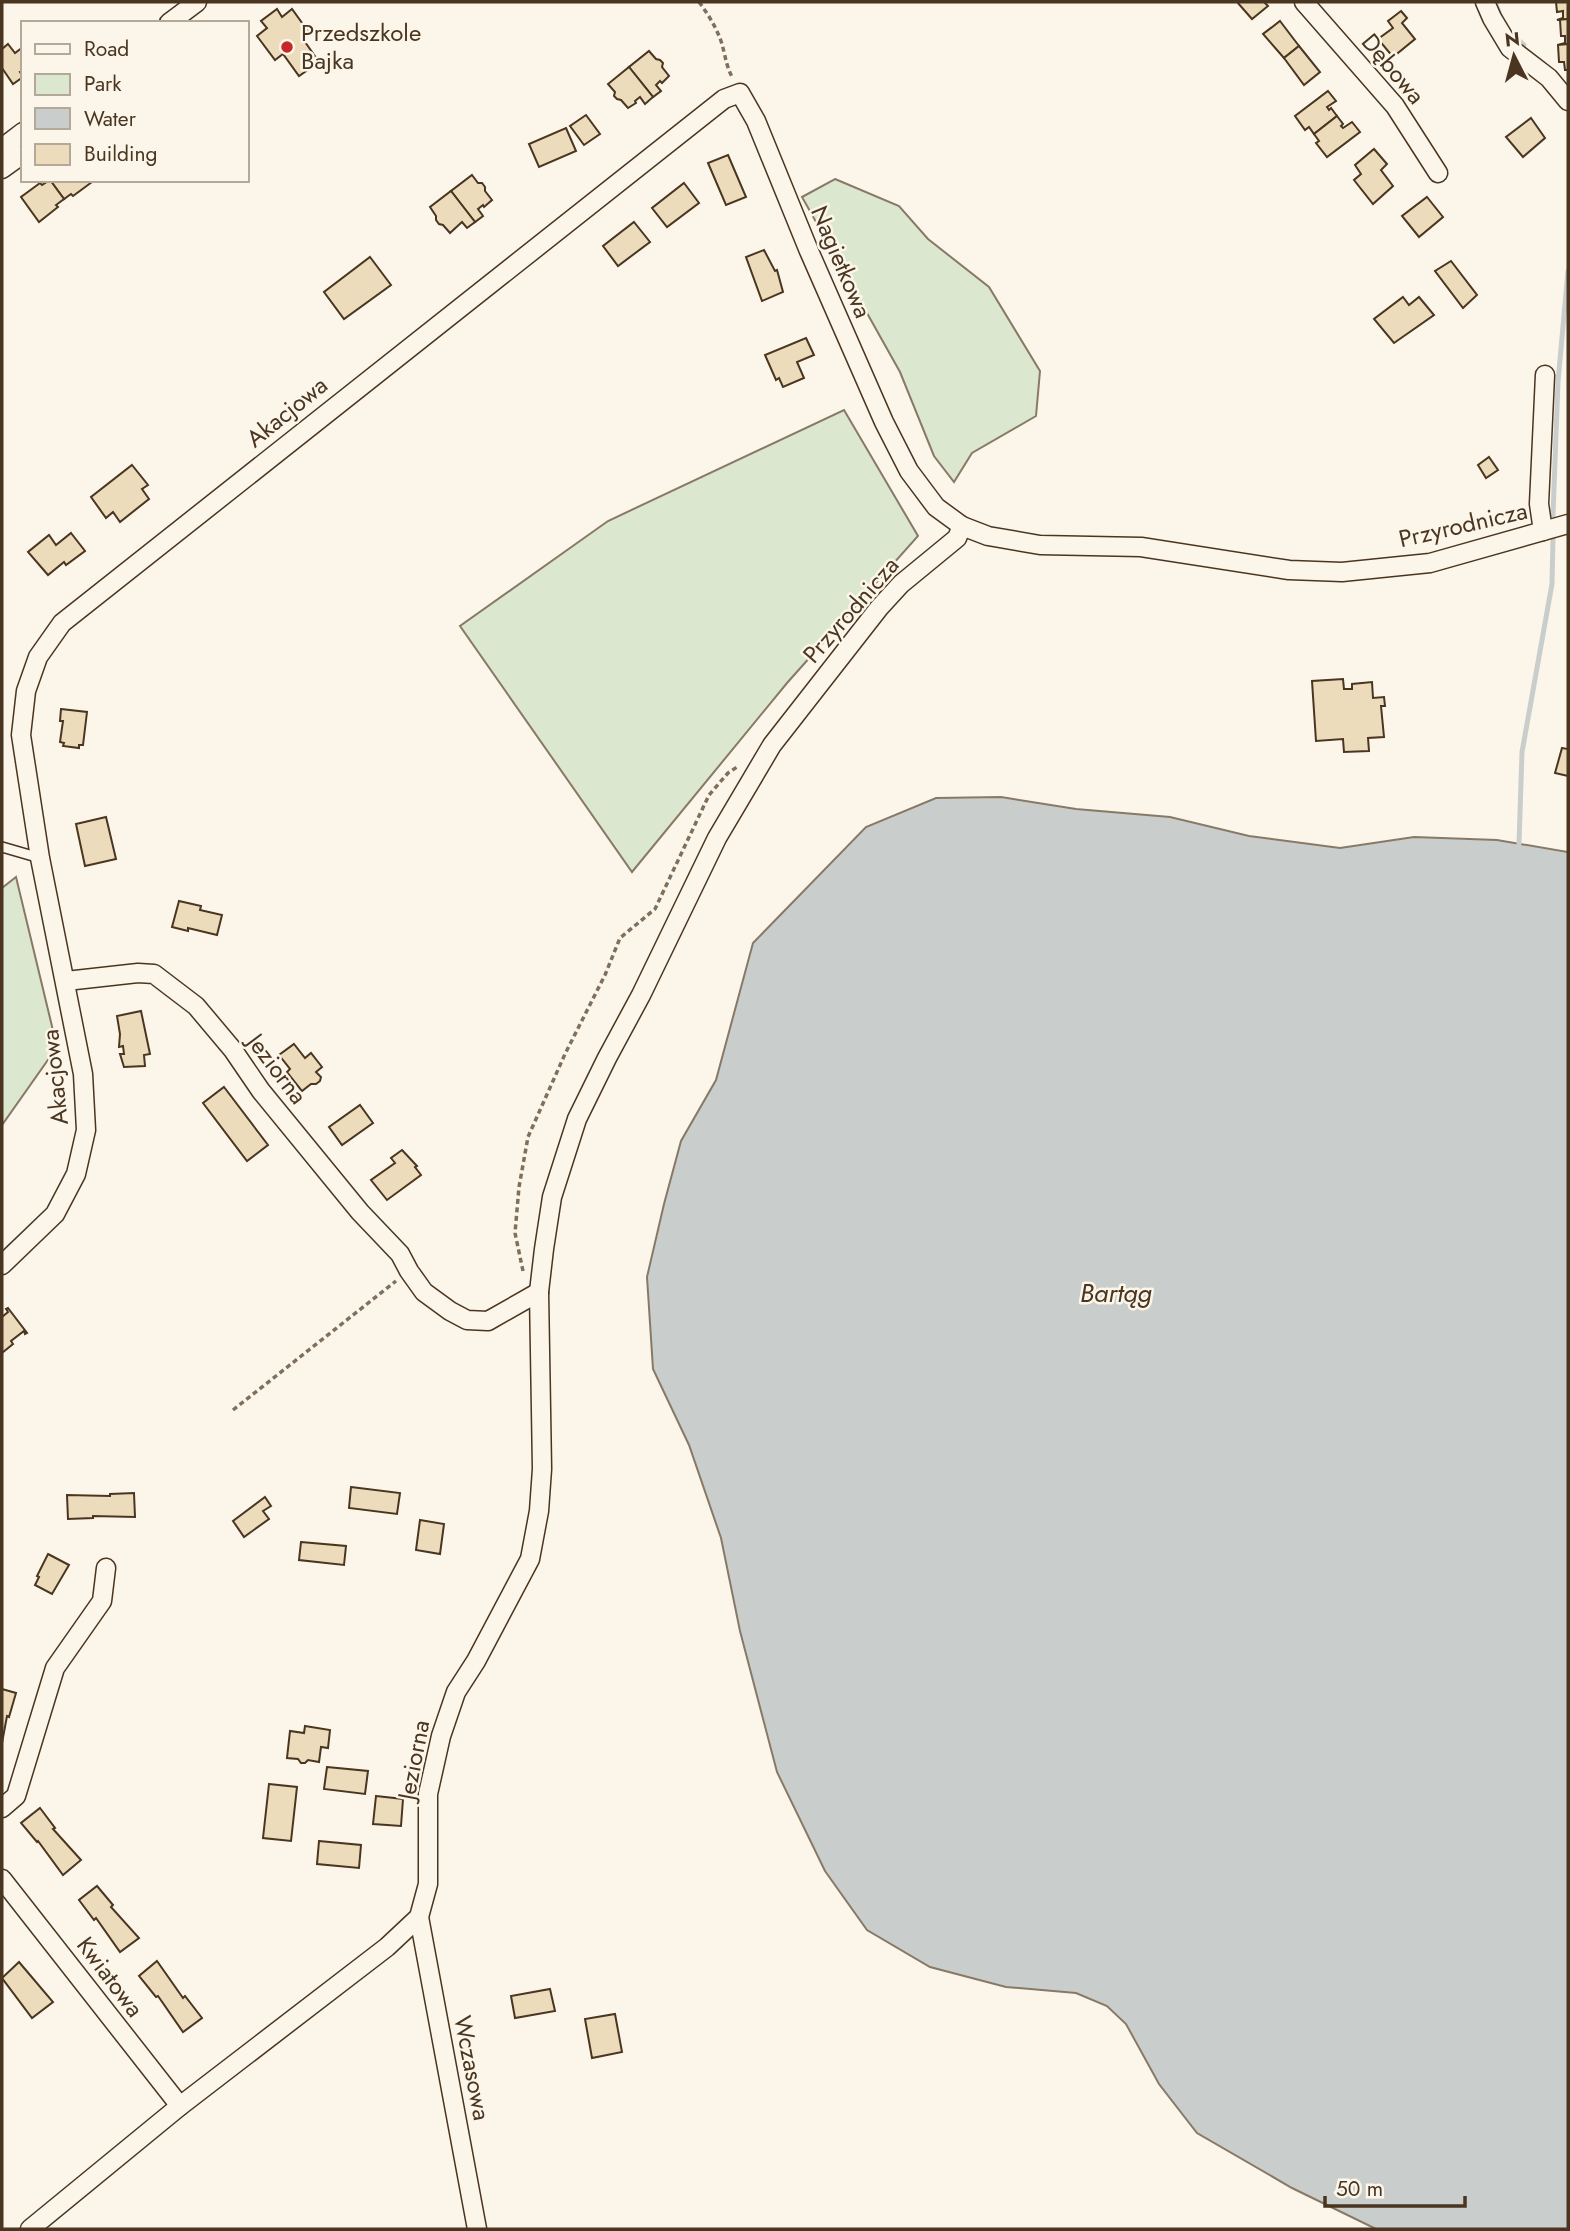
<svg xmlns="http://www.w3.org/2000/svg" width="1570" height="2231" viewBox="0 0 1570 2231" font-family="Jost,sans-serif">
<style>
.green{fill:#dce7d0;stroke:#887966;stroke-width:2}
.water{fill:#c9cecd;stroke:#887966;stroke-width:2}
.lines{fill:none;stroke-linecap:round;stroke-linejoin:round}
.stream{stroke:#c9cecd;stroke-width:5}
.building{fill:#ecdcbc;stroke:#4a3520;stroke-width:2}
.service-casing{stroke:#4a3520;stroke-width:12}
.minor-casing{stroke:#4a3520;stroke-width:21}
.path{stroke:#7f6f5c;stroke-width:3.5;stroke-dasharray:5 3.5;stroke-linecap:butt}
.service{stroke:#fbf6e9;stroke-width:9}
.minor{stroke:#fbf6e9;stroke-width:18}
.poi-dot{fill:#c62828;stroke:#fbf6e9;stroke-width:2.5}
.labels{text-anchor:middle;stroke-width:5;stroke-linejoin:round;paint-order:stroke}
.poi-label{font-size:24px;fill:#4a3520;stroke:#fbf6e9;text-anchor:start}
.street-label{font-size:24px;fill:#4a3520;stroke:#fbf6e9}
.water-label{font-size:26px;font-style:italic;fill:#4a3520;stroke:#fbf6e9}
</style>
<rect width="100%" height="100%" fill="#fbf6e9"/>
<g class="green">
<path d="M 835,179 L 899,206 L 928,239 L 989,287 L 1040,371 L 1036,416 L 972,453 L 954,482 L 934,456 L 900,372 L 802,197 Z"/>
<path d="M 844,410 L 918,536 L 787,683 L 632,872 L 460,626 L 608,521 Z"/>
<path d="M 16,877 L 57,1047 L 2,1125 L 2,888 Z"/>
</g>
<path class="water" d="M 1001,797 L 1076,809 L 1170,817 L 1249,836 L 1340,848 L 1414,837 L 1497,840 L 1568,852 L 1568,2229 L 1376,2229 L 1292,2188 L 1197,2133 L 1159,2084 L 1126,2024 L 1107,2006 L 1076,1993 L 1006,1987 L 930,1967 L 867,1930 L 825,1871 L 777,1772 L 740,1631 L 721,1538 L 689,1445 L 653,1369 L 647,1277 L 664,1204 L 681,1141 L 716,1080 L 753,943 L 866,827 L 936,798 Z"/>
<g class="lines">
<g class="stream">
<path d="M 1495,2 L 1500,15"/>
<path d="M 1510,33 L 1524,45"/>
<path d="M 1553,515 L 1558,382 L 1568,271"/>
<path d="M 1519,844 L 1522,752 L 1552,584 L 1553,538"/>
</g>
</g>
<g class="building">
<path d="M 1237,2 L 1264,2 L 1268,6 L 1252,19 Z"/>
<path d="M 1556,2 L 1568,2 L 1568,19 L 1557,20 L 1563,18 L 1563,11 L 1557,12 Z"/>
<path d="M 277,9 L 282,17 L 292,9 L 310,34 L 303,39 L 319,62 L 299,76 L 283,54 L 275,60 L 257,36 L 267,28 L 261,21 Z"/>
<path d="M 1401,11 L 1407,18 L 1402,23 L 1415,39 L 1393,57 L 1378,39 L 1393,28 L 1388,21 Z"/>
<path d="M 1568,19 L 1568,44 L 1558,45 L 1565,43 L 1565,36 L 1561,36 L 1560,20 L 1557,20 Z"/>
<path d="M 1280,21 L 1299,46 L 1284,58 L 1263,34 Z"/>
<path d="M 8,44 L 15,53 L 23,47 L 23,71 L 20,72 L 23,77 L 13,84 L 2,68 L 2,49 Z"/>
<path d="M 1568,44 L 1568,70 L 1565,70 L 1564,62 L 1559,62 L 1558,45 Z"/>
<path d="M 1299,46 L 1320,72 L 1304,85 L 1284,58 Z"/>
<path d="M 649,51 L 656,59 L 660,60 L 663,63 L 662,67 L 669,76 L 662,83 L 660,81 L 656,85 L 661,91 L 653,97 L 629,67 Z"/>
<path d="M 629,67 L 653,97 L 645,104 L 640,97 L 635,101 L 636,103 L 628,108 L 621,100 L 617,99 L 614,96 L 615,92 L 608,84 Z"/>
<path d="M 1328,91 L 1336,101 L 1327,107 L 1329,110 L 1331,108 L 1337,116 L 1314,134 L 1309,127 L 1305,130 L 1295,116 Z"/>
<path d="M 586,115 L 600,134 L 584,145 L 570,126 Z"/>
<path d="M 1337,116 L 1343,124 L 1341,126 L 1343,128 L 1352,122 L 1360,132 L 1327,157 L 1316,143 L 1319,141 L 1314,134 Z"/>
<path d="M 1531,118 L 1545,138 L 1523,157 L 1506,137 Z"/>
<path d="M 566,128 L 576,151 L 539,167 L 529,144 Z"/>
<path d="M 1374,149 L 1387,164 L 1381,170 L 1393,186 L 1373,204 L 1354,180 L 1361,174 L 1355,165 Z"/>
<path d="M 728,155 L 746,197 L 726,205 L 708,163 Z"/>
<path d="M 472,175 L 478,183 L 482,183 L 485,187 L 485,191 L 492,200 L 484,207 L 483,205 L 478,209 L 483,216 L 475,222 L 451,191 Z"/>
<path d="M 50,180 L 91,180 L 92,182 L 73,196 L 71,194 L 64,199 Z"/>
<path d="M 50,180 L 64,199 L 56,205 L 58,207 L 39,222 L 21,197 L 40,183 L 42,185 Z"/>
<path d="M 684,183 L 699,203 L 667,227 L 652,208 Z"/>
<path d="M 451,191 L 475,222 L 467,228 L 462,222 L 450,233 L 443,225 L 439,224 L 436,220 L 436,216 L 430,207 Z"/>
<path d="M 1427,197 L 1443,217 L 1419,237 L 1402,216 Z"/>
<path d="M 634,222 L 650,242 L 618,266 L 603,246 Z"/>
<path d="M 764,250 L 775,271 L 777,270 L 783,292 L 762,301 L 746,257 Z"/>
<path d="M 370,257 L 391,285 L 344,319 L 324,292 Z"/>
<path d="M 1451,261 L 1477,295 L 1463,308 L 1435,271 Z"/>
<path d="M 1403,297 L 1409,305 L 1419,297 L 1434,315 L 1394,343 L 1374,319 Z"/>
<path d="M 806,338 L 814,355 L 797,362 L 804,378 L 783,387 L 779,378 L 776,380 L 765,355 Z"/>
<path d="M 1489,457 L 1498,470 L 1486,478 L 1478,465 Z"/>
<path d="M 132,465 L 148,485 L 142,489 L 149,499 L 120,522 L 113,512 L 106,518 L 91,497 Z"/>
<path d="M 71,533 L 85,551 L 66,565 L 64,562 L 48,575 L 28,552 L 49,535 L 56,545 Z"/>
<path d="M 1343,679 L 1344,689 L 1352,689 L 1352,684 L 1372,682 L 1373,698 L 1384,697 L 1385,706 L 1381,706 L 1384,737 L 1368,738 L 1369,751 L 1344,752 L 1343,739 L 1316,741 L 1312,681 Z"/>
<path d="M 61,709 L 87,712 L 83,745 L 79,745 L 79,748 L 63,746 L 64,743 L 60,742 L 63,721 L 60,721 Z"/>
<path d="M 1562,748 L 1568,749 L 1568,776 L 1555,773 Z"/>
<path d="M 106,817 L 116,859 L 85,866 L 76,824 Z"/>
<path d="M 179,901 L 201,906 L 200,910 L 222,915 L 217,935 L 188,928 L 188,931 L 172,927 Z"/>
<path d="M 141,1011 L 150,1054 L 144,1055 L 145,1066 L 124,1067 L 120,1054 L 124,1054 L 123,1046 L 119,1047 L 120,1034 L 117,1016 Z"/>
<path d="M 294,1044 L 305,1058 L 311,1053 L 322,1067 L 316,1072 L 321,1077 L 320,1081 L 316,1084 L 311,1084 L 302,1091 L 287,1072 L 290,1069 L 279,1055 Z"/>
<path d="M 224,1087 L 268,1145 L 247,1161 L 203,1103 Z"/>
<path d="M 360,1105 L 373,1123 L 342,1145 L 329,1127 Z"/>
<path d="M 402,1150 L 417,1166 L 415,1167 L 421,1175 L 387,1200 L 371,1180 L 395,1163 L 391,1158 Z"/>
<path d="M 8,1308 L 27,1333 L 25,1334 L 24,1331 L 11,1341 L 13,1344 L 2,1353 L 2,1317 L 8,1312 L 6,1309 Z"/>
<path d="M 351,1487 L 400,1493 L 397,1514 L 349,1508 Z"/>
<path d="M 134,1493 L 135,1517 L 93,1516 L 93,1518 L 68,1519 L 67,1495 L 110,1496 L 110,1494 Z"/>
<path d="M 265,1497 L 271,1506 L 263,1511 L 269,1519 L 244,1537 L 233,1521 Z"/>
<path d="M 420,1520 L 444,1524 L 440,1554 L 416,1550 Z"/>
<path d="M 301,1542 L 346,1546 L 344,1565 L 299,1560 Z"/>
<path d="M 48,1554 L 69,1565 L 52,1594 L 35,1585 L 39,1577 L 37,1576 Z"/>
<path d="M 2,1689 L 16,1693 L 9,1717 L 7,1716 L 2,1743 Z"/>
<path d="M 305,1726 L 330,1730 L 328,1748 L 321,1747 L 319,1762 L 308,1760 L 305,1763 L 301,1763 L 298,1759 L 287,1758 L 290,1731 L 304,1733 Z"/>
<path d="M 327,1767 L 368,1771 L 365,1794 L 324,1789 Z"/>
<path d="M 269,1784 L 297,1787 L 291,1841 L 263,1838 Z"/>
<path d="M 376,1796 L 403,1799 L 401,1826 L 373,1824 Z"/>
<path d="M 40,1808 L 55,1828 L 53,1829 L 81,1860 L 63,1875 L 38,1841 L 37,1842 L 21,1823 Z"/>
<path d="M 319,1841 L 361,1845 L 359,1868 L 317,1864 Z"/>
<path d="M 97,1886 L 113,1905 L 111,1907 L 139,1938 L 120,1952 L 96,1918 L 94,1920 L 79,1900 Z"/>
<path d="M 157,1961 L 183,1998 L 185,1996 L 202,2018 L 183,2032 L 158,1996 L 156,1997 L 139,1976 Z"/>
<path d="M 19,1962 L 53,2002 L 32,2018 L 2,1978 Z"/>
<path d="M 550,1989 L 555,2011 L 515,2018 L 511,1996 Z"/>
<path d="M 615,2014 L 622,2052 L 592,2058 L 585,2019 Z"/>
</g>
<g class="lines">
<defs>
<path id="service" d="M 2,847 L 40,858"/>
<g id="minor">
<path d="M 1304,2 L 1395,106 L 1438,173"/>
<path d="M 1485,2 L 1492,18 L 1510,48 L 1549,78 L 1568,101"/>
<path d="M 169,23 L 197,2"/>
<path d="M 2,148 L 23,132"/>
<path d="M 2,169 L 23,154"/>
<path d="M 1543,531 L 1539,504 L 1545,375"/>
<path d="M 66,981 L 138,973 L 154,974 L 196,1006 L 233,1050 L 261,1091 L 360,1212 L 400,1254 L 409,1271 L 424,1292 L 450,1311 L 467,1320 L 488,1321 L 539,1292"/>
<path d="M 2,1265 L 55,1214 L 76,1174 L 86,1130 L 83,1074 L 40,858 L 21,735 L 26,691 L 38,657 L 62,623 L 724,99 L 740,93 L 756,121 L 809,251 L 884,422 L 909,471 L 936,507 L 962,526"/>
<path d="M 2,1808 L 16,1796 L 55,1668 L 102,1601 L 106,1568"/>
<path d="M 2,1879 L 180,2106"/>
<path d="M 419,1917 L 477,2229"/>
<path d="M 30,2229 L 180,2106 L 387,1947 L 419,1917 L 428,1884 L 428,1794 L 441,1736 L 456,1692 L 476,1661 L 530,1559 L 539,1511 L 542,1469 L 539,1292 L 544,1249 L 552,1197 L 577,1119 L 607,1058 L 641,995 L 717,838 L 772,745 L 879,608 L 901,584 L 957,538 L 962,526 L 988,536 L 1040,545 L 1141,547 L 1289,570 L 1342,572 L 1430,563 L 1568,524"/>
</g>
</defs>
<use href="#service" class="service-casing"/>
<use href="#minor" class="minor-casing"/>
<g class="path">
<path d="M 699,2 C 708,14 716,27 721,41 C 726,57 725,63 733,79"/>
<path d="M 523,1271 L 515,1233 L 519,1187 L 528,1137 L 565,1054 L 605,975 L 620,938 L 655,909 L 709,795 L 728,773 L 737,767"/>
<path d="M 233,1410 L 396,1281"/>
</g>
<use href="#service" class="service"/>
<use href="#minor" class="minor"/>
</g>
<circle class="poi-dot" cx="287" cy="47" r="7"/>
<g class="labels">
<g class="poi-label">
<text x="301" y="41">Przedszkole<tspan x="301" dy="28">Bajka</tspan></text>
</g>
<g class="street-label">
<text transform="translate(1393 69) rotate(50)" y="8">Dębowa</text>
<text transform="translate(841 262) rotate(67)" y="8">Nagietkowa</text>
<text transform="translate(287 412) rotate(-39)" y="8">Akacjowa</text>
<text transform="translate(1463 525) rotate(-13)" y="8">Przyrodnicza</text>
<text transform="translate(851 610) rotate(-49)" y="8">Przyrodnicza</text>
<text transform="translate(277 1069) rotate(53)" y="8">Jeziorna</text>
<text transform="translate(55 1077) rotate(-96)" y="8">Akacjowa</text>
<text transform="translate(414 1760) rotate(-79)" y="8">Jeziorna</text>
<text transform="translate(110 1977) rotate(53)" y="8">Kwiatowa</text>
<text transform="translate(472 2068) rotate(79)" y="8">Wczasowa</text>
</g>
<g class="water-label">
<text x="1116" y="1302">Bartąg</text>
</g>
</g>
<rect width="1570" height="2231" fill="none" stroke="#4a3520" stroke-width="7"/>
<rect x="21" y="21" width="228" height="161" fill="#fbf6e9" stroke="#b4a999" stroke-width="2"/>
<rect x="35" y="44" width="35" height="10" fill="#fbf6e9" stroke="#b4a999" stroke-width="2"/>
<text x="84" y="56" font-size="21" fill="#4a3520">Road</text>
<rect x="35" y="74" width="35" height="21" fill="#dce7d0" stroke="#b4a999" stroke-width="2"/>
<text x="84" y="91" font-size="21" fill="#4a3520">Park</text>
<rect x="35" y="108" width="35" height="21" fill="#c9cecd" stroke="#b4a999" stroke-width="2"/>
<text x="84" y="126" font-size="21" fill="#4a3520">Water</text>
<rect x="35" y="144" width="35" height="21" fill="#ecdcbc" stroke="#b4a999" stroke-width="2"/>
<text x="84" y="161" font-size="21" fill="#4a3520">Building</text>
<g transform="translate(1514 56) rotate(354)" stroke="#fbf6e9" stroke-width="5" paint-order="stroke">
<path d="M0-5L12 26L0 18L-12 26Z" fill="#4a3520"/>
<text y="-10" font-size="19" font-weight="bold" text-anchor="middle" fill="#4a3520">N</text>
</g>
<path d="M1325 2196v10h140v-10" fill="none" stroke="#4a3520" stroke-width="3.5"/>
<text x="1336" y="2196" font-size="21" fill="#4a3520" stroke="#fbf6e9" stroke-width="5" paint-order="stroke">50 m</text>
</svg>
